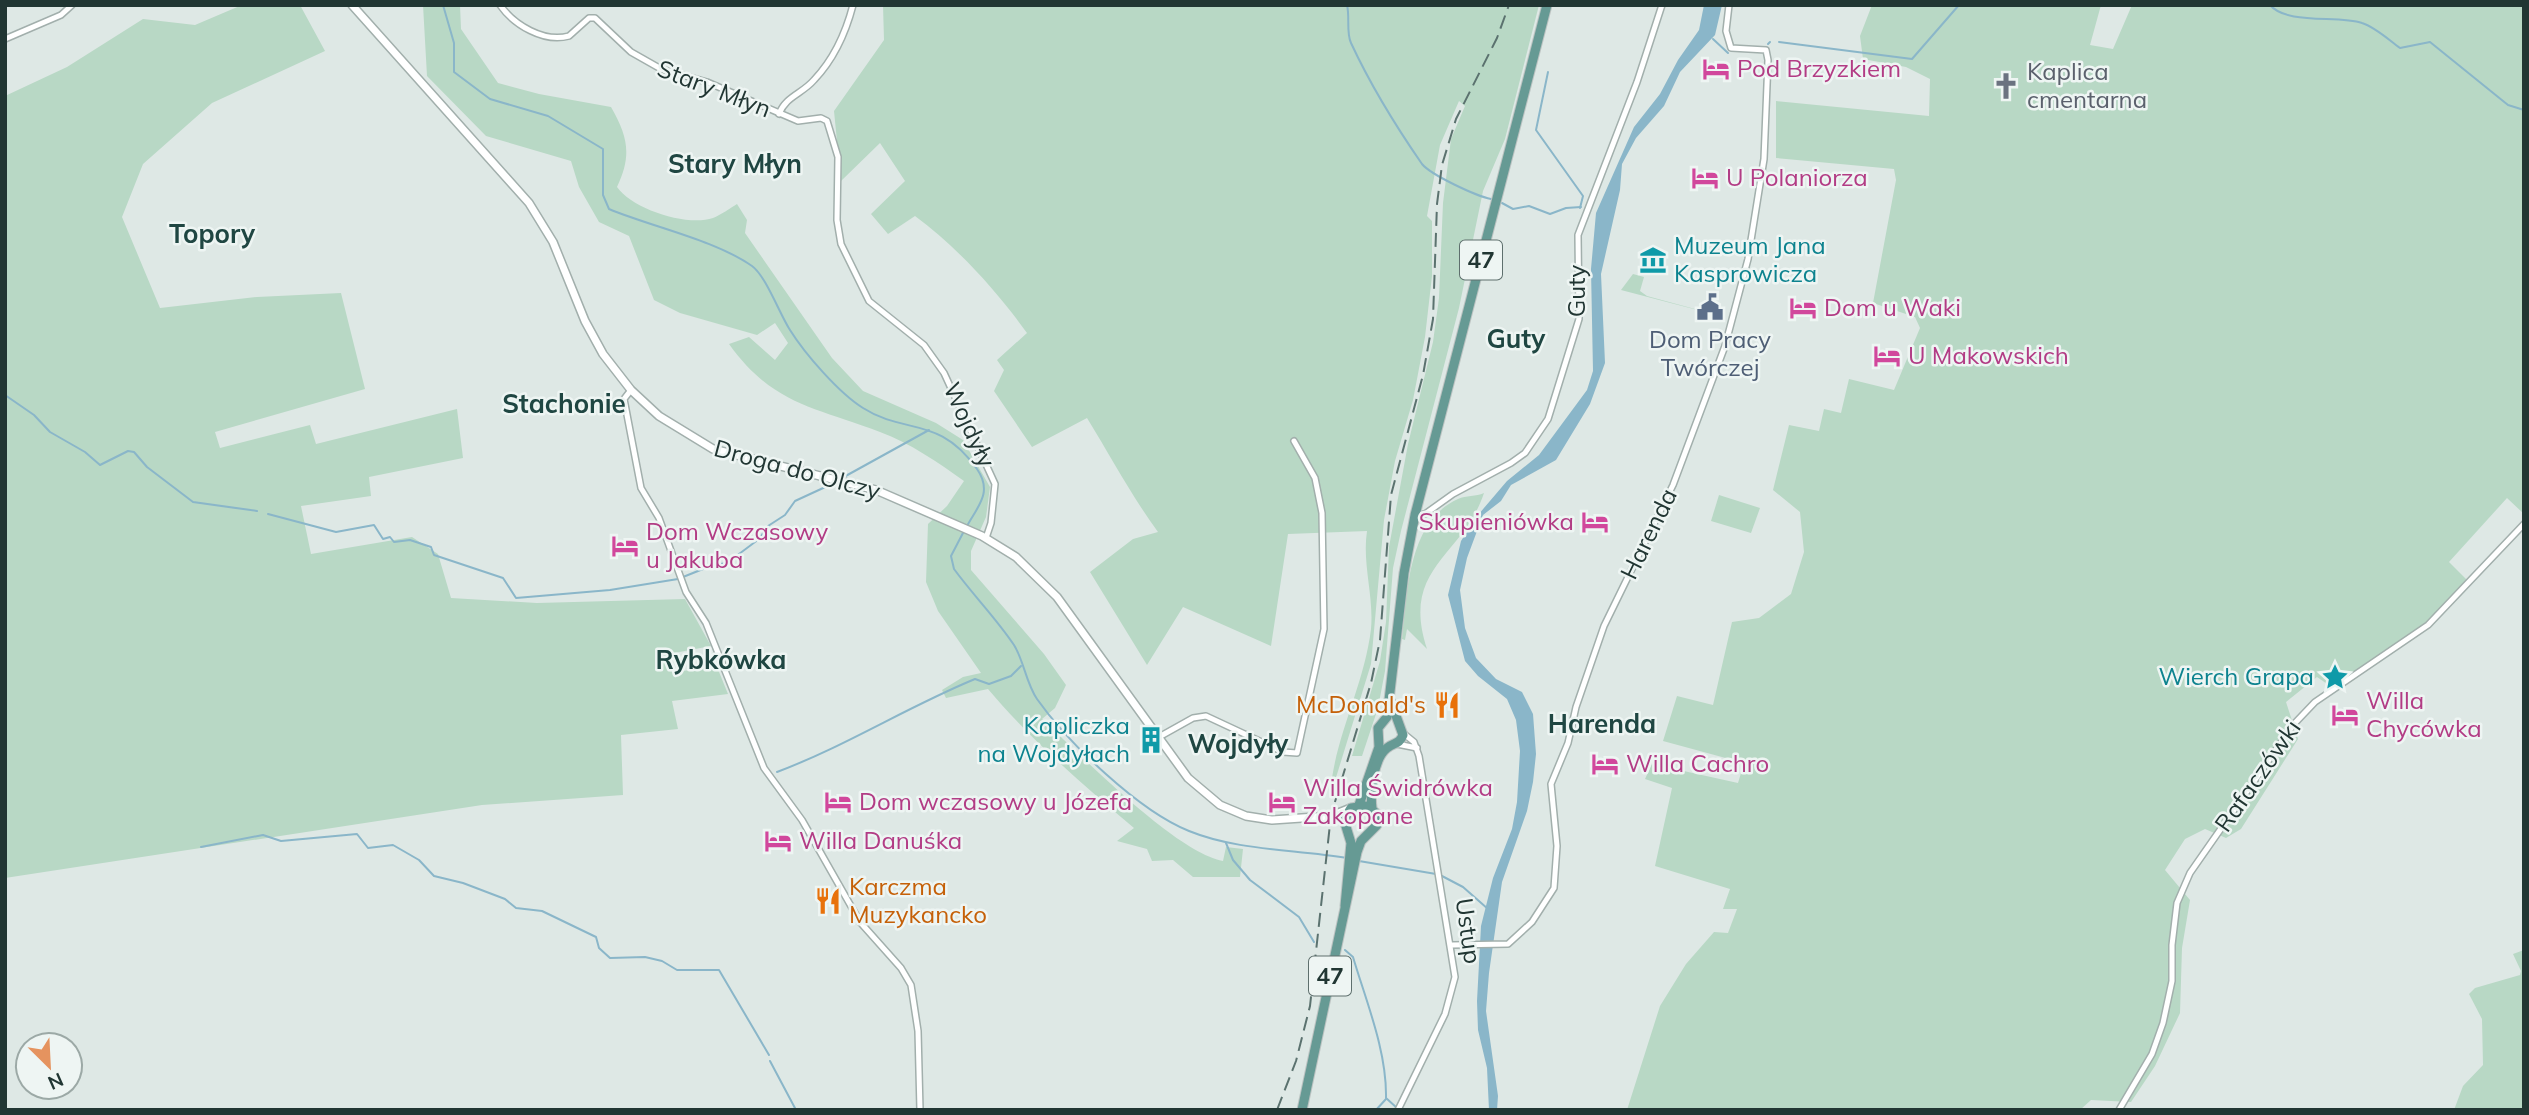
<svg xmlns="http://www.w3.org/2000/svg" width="2529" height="1115" viewBox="0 0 2529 1115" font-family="Mulish,sans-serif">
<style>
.green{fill:#b8d8c5}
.water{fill:#8ab6c9}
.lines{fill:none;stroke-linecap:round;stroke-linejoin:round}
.stream{stroke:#8ab6c9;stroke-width:2}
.minor-casing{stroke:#a2afac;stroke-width:8}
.tertiary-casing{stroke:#a2afac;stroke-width:10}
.primary-casing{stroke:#bcc3c2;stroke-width:11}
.minor{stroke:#fff;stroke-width:5}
.tertiary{stroke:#fff;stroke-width:7}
.primary{stroke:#669a94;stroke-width:9}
.rail{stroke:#5b726f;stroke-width:2;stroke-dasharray:14 7;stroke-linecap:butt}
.labels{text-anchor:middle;stroke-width:5;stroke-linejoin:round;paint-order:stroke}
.shield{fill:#eef5f3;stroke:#5e6f6d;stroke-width:2}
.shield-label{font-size:23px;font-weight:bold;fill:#213633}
.hotel-label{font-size:24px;fill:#b23c85;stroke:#eef5f3;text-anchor:start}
.worship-label{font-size:24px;fill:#5b616d;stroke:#eef5f3;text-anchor:start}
.street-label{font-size:24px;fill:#213633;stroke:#eef5f3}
.culture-label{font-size:24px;fill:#0d838f;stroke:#eef5f3;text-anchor:end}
.service-label{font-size:24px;fill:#4e5e75;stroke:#eef5f3}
.food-label{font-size:24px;fill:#c56008;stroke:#eef5f3;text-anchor:end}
.neighbourhood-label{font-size:26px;font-weight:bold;fill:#1f4642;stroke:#eef5f3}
</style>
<rect width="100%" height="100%" fill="#dee8e5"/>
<g class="green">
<path d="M 242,5 L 300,5 L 325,51 L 212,103 L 143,164 L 122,217 L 160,308 L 257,297 L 341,293 L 365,389 L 215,432 L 220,448 L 310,425 L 316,444 L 457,409 L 463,458 L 369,477 L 371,496 L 301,506 L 311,554 L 412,537 L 438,554 L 451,598 L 537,603 L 685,599 L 711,646 L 669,654 L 673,672 L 717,667 L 728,694 L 672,701 L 678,729 L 621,735 L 623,795 L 482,805 L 5,878 L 5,96 L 67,67 L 143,19 L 195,25 Z"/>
<path d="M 423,5 L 460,5 L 461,29 L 498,83 L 539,94 L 611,107 C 628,137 632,155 617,187 C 632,209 687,227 713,218 C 721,215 730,208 737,204 L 747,220 L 745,233 L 832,358 L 863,391 L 936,423 L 963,440 L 990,487 L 986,517 L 971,551 L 971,570 L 1044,654 L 1066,685 L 1055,708 L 1042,719 C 1081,755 1175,852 1223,861 L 1226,847 L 1243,849 L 1240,877 L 1193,877 L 1173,860 L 1152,861 L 1147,849 L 1117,841 L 1134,828 C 1082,784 1032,741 988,689 L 946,698 L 942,690 L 963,677 L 981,673 L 938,611 L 926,582 L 928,524 L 947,506 L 964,481 C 939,463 910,443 880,432 C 814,407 773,405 729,344 L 749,337 L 775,360 L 788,343 L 775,323 L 757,335 L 680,313 L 654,300 L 629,236 L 599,222 L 579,187 L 571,161 L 486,136 L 427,76 Z"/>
<path d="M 883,5 L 1539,5 L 1505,139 L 1483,191 L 1459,308 L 1401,531 L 1393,568 L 1385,671 L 1378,708 L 1362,756 L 1352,756 L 1380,661 L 1386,622 L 1389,547 L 1408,444 L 1433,342 L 1439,298 L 1443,203 L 1451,139 L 1465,106 L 1459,101 L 1440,145 L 1427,216 L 1432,221 L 1432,276 L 1425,337 L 1413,400 L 1395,461 L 1384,520 L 1371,664 L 1330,797 C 1333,740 1364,687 1371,629 C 1374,596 1362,564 1367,531 L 1288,534 L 1271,646 L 1183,607 L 1147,665 L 1090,572 L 1133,539 L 1158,532 C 1131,495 1111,457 1087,418 L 1032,447 L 994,391 L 1004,370 L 997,360 L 1027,333 C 996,290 958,248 915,216 L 888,234 L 871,214 L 905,181 L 880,143 L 841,181 L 834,111 L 884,40 Z"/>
<path d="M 1872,5 L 2101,5 L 2090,45 L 2113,49 L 2132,5 L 2524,5 L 2524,514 L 2507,498 L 2449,562 L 2468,581 L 2422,627 L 2333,688 L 2317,677 L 2286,702 L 2298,739 L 2241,829 L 2226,838 L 2205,829 L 2185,839 L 2165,870 L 2190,900 L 2182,948 L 2180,1013 L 2155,1066 L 2131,1102 L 2091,1100 L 2080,1110 L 1627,1110 L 1660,1006 L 1686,964 L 1714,932 L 1728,933 L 1737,909 L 1723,909 L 1730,889 L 1655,866 L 1672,788 L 1645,779 L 1652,764 L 1738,783 L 1744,763 L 1663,741 L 1677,696 L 1713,705 L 1732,622 L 1759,618 L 1791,594 L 1804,552 L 1800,512 L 1773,490 L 1789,425 L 1819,431 L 1824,409 L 1841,413 L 1849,379 L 1894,390 L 1920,328 L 1915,317 L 1873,303 L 1896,180 L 1894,169 L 1776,158 L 1776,101 L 1929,116 L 1930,79 L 1906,67 L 1863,59 L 1860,36 Z"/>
<path d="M 1633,274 L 1644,277 L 1640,291 L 1647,296 L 1728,318 L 1621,290 Z"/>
<path d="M 1484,493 C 1463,557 1400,567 1427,649 L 1407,629 L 1405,640 L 1402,639 C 1407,593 1408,521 1458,499 C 1466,495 1476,497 1484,493 Z"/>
<path d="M 1719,495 L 1760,508 L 1751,533 L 1711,521 Z"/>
<path d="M 2524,950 L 2524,1110 L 2454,1110 L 2463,1086 L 2483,1065 L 2482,1019 L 2469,994 L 2475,988 L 2520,975 L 2521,971 L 2513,954 Z"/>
</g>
<path class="water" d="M 1704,5 L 1722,5 L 1715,35 L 1680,72 L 1664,106 L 1636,138 L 1622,164 L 1620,190 L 1601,274 L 1605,363 L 1590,404 L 1556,460 L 1511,485 L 1501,501 L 1483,515 L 1467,558 L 1460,590 L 1465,628 L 1476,658 L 1496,679 L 1522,692 L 1533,714 L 1536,754 L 1533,782 L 1527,811 L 1502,882 L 1489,973 L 1486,1011 L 1498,1096 L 1497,1110 L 1489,1110 L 1487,1068 L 1478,1030 L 1477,1001 L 1481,926 L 1493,878 L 1512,829 L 1517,802 L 1520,751 L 1516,720 L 1507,699 L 1478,676 L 1465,661 L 1448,595 L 1461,541 L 1478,515 L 1507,481 L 1539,455 L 1587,390 L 1593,371 L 1591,269 L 1596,213 L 1634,127 L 1660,94 L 1678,60 L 1699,30 Z"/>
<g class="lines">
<g class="stream">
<path d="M 443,5 L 454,43 L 454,72 L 490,99 L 548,116 L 603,149 L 603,195 L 609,209 C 652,227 715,240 752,266 C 766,276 780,315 790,330 C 805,354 839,393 863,408 C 905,435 939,415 977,469 C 993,492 978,506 967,526"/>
<path d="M 1347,5 C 1350,17 1346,32 1351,43 C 1371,86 1395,125 1422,164 C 1431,175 1476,196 1491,199"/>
<path d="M 2270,5 C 2287,25 2338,15 2362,23 C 2375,27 2389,40 2400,48 L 2430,42 L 2508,105 L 2524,110"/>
<path d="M 1713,39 L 1728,53"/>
<path d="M 1779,42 L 1912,59 L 1959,5"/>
<path d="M 1768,44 L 1770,42"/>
<path d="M 1548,72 L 1536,130 L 1583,196 L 1580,208"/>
<path d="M 1502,203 L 1513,209 L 1529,206 L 1550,214 L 1566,208 L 1581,207"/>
<path d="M 5,395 L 34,415 L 50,432 L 85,452 L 100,465 L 128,451 L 134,452 L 147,467 L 193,502 L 257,511"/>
<path d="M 842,478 L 929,430"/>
<path d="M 268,514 L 336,532 L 374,525 L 383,539 L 390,537 L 394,542 L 410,540 L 431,547 L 434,555 L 503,578 L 516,598 L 610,590 L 678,579"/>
<path d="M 964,531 L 951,556 L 954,569 C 973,595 996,618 1014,645 C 1024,661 1026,683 1037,699 C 1068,743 1139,811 1189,831 C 1238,851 1295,849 1347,858"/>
<path d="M 683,577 L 713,565 L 727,563 L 759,539 L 768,526 L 785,515 L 795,501 L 834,483"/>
<path d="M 777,772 C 846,746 907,707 975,679 L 989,684 L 1011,676 L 1021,666"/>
<path d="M 1226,843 L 1233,860 L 1250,880 L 1299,917 L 1314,942"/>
<path d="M 201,847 L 263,835 L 281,841 L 357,834 L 368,848 L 393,845 L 419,860 L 434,876 L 463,883 L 505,899 L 516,908 L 542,911 L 596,937 L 599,948 L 610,958 L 645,957 L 662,961 L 677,970 L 719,970 L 769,1055"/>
<path d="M 1359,861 L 1436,874"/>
<path d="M 1442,876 L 1463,887 L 1488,909"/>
<path d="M 1345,950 L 1353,957 C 1366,1001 1387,1051 1386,1098 L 1397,1108"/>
<path d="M 770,1061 L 796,1110"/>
<path d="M 1376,1110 L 1386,1099"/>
</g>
<defs>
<g id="minor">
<path d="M 500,5 C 514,25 544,43 569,36 L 589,18 L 595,18 L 631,52 L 661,69 L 707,82 L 798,121 L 821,118 L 827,121 L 838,157 L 837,220 L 841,244 L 869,301 L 924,345 L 944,373 L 995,484 L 991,523 L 986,538"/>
<path d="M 5,39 L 61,15 L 72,5"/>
<path d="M 779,114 C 786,96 802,94 814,80 C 834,59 846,32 853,5"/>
<path d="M 631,390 L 624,399 L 641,488 L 659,518 L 686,592 L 706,623 L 764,768 L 802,820 L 860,922 L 901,968 L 911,985 L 918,1031 L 920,1110"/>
<path d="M 1415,515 L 1425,514 L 1453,494 L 1511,463 L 1525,453 L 1548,419 L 1579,319 L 1578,235 L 1637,82 L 1662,5"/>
<path d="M 1159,737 L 1193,718 L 1206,716 L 1283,752 L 1297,753 L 1324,629 L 1322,513 L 1315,478 L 1294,441"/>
<path d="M 1397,744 L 1417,748"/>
<path d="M 1452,945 L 1508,944 L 1532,922 L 1554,888 L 1557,846 L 1551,784 L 1568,743 L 1576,707 L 1604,626 L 1673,485 L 1725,346 L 1748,259 L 1764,159 L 1768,60 L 1766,50 L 1731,48 L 1726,31 L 1729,5"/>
<path d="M 1398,1110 L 1445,1014 L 1455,977 L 1419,756 L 1414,742 L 1403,733"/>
<path d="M 2119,1110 L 2152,1054 L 2163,1023 L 2172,981 L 2172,945 L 2177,903 L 2190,873 L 2294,724 L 2315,702 L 2428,625 L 2524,524"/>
</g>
<path id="tertiary" d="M 352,5 L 529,203 L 553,242 L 585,321 L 603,354 L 631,390 L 659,416 L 713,449 L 876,490 L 982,536 L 1016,557 L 1057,597 L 1188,778 L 1220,805 L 1246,816 L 1272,820 L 1331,816 L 1351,808"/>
<g id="primary">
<path d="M 1359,805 L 1379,747 L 1378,728 L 1387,717 L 1404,573 L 1415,515 L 1547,5"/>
<path d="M 1372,808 C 1370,793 1373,759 1387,748 C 1394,742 1399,745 1403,735 L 1391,702"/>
<path d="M 1302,1110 L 1357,852 L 1361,841 L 1377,825 L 1376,813 L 1366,806 L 1351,808 L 1344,820 L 1351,843 L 1345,906"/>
</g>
</defs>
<use href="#minor" class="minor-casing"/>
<use href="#tertiary" class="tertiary-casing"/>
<use href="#primary" class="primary-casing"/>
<use href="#minor" class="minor"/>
<use href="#tertiary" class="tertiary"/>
<use href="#primary" class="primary"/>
<path class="rail" d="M 1277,1110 L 1296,1061 L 1310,1006 L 1331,815 L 1371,683 L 1380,640 L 1391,495 L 1423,375 L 1433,319 L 1437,204 L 1442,165 L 1456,119 L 1497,38 L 1509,5"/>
</g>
<defs>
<symbol id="hotel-bare" viewBox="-9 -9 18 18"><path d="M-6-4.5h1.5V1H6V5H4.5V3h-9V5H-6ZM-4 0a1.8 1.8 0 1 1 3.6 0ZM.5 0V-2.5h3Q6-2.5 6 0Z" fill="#d1479c" stroke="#eef5f3" stroke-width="2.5" paint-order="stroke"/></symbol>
<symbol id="church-bare" viewBox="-9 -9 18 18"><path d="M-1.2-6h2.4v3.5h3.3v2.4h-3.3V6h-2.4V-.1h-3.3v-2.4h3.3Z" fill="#6b7280" stroke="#eef5f3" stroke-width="2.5" paint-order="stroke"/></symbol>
<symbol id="museum-bare" viewBox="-9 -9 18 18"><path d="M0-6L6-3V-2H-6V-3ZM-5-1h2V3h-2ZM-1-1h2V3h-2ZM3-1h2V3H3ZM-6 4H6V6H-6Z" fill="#0f9aa8" stroke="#eef5f3" stroke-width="2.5" paint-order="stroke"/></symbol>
<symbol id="civic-bare" viewBox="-9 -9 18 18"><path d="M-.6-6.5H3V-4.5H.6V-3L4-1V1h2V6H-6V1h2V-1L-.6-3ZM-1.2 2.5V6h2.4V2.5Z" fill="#5c6f8a" stroke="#eef5f3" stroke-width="2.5" paint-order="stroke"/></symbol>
<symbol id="sight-bare" viewBox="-9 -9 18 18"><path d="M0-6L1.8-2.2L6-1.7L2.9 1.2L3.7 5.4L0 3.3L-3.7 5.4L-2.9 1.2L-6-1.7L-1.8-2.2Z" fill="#0f9aa8" stroke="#eef5f3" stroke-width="2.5" paint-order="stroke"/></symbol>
<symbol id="restaurant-bare" viewBox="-9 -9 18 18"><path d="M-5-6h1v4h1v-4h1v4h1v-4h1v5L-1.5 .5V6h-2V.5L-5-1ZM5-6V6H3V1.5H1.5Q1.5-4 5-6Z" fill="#e8710a" stroke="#eef5f3" stroke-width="2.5" paint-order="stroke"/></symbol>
<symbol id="building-bare" viewBox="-9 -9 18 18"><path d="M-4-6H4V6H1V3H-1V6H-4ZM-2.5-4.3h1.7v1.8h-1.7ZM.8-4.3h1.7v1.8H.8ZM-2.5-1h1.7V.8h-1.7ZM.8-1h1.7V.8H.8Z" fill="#0f9aa8" stroke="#eef5f3" stroke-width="2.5" paint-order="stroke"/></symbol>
</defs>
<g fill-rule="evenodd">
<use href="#hotel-bare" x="1697" y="50" width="38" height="38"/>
<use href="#church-bare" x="1987" y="67" width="38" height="38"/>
<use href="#hotel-bare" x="1686" y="159" width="38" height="38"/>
<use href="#museum-bare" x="1634" y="241" width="38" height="38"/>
<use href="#civic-bare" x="1691" y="288" width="38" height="38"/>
<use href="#hotel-bare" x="1784" y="289" width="38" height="38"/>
<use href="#hotel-bare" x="1868" y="337" width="38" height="38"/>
<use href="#hotel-bare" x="1576" y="503" width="38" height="38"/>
<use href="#hotel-bare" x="606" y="527" width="38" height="38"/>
<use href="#sight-bare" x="2316" y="658" width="38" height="38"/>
<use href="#restaurant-bare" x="1428" y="686" width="38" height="38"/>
<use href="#hotel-bare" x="2326" y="696" width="38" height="38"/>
<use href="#building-bare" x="1132" y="721" width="38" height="38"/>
<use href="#hotel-bare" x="1586" y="745" width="38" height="38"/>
<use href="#hotel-bare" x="819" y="783" width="38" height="38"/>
<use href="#hotel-bare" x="1263" y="783" width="38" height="38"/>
<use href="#hotel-bare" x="759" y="822" width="38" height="38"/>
<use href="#restaurant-bare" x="809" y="882" width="38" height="38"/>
</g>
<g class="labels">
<g class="shield">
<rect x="1460" y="240.5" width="42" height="39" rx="5"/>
<rect x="1309" y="956.5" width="42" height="39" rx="5"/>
</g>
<g class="shield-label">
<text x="1481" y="268">47</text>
<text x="1330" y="984">47</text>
</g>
<g class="hotel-label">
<text x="1737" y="77">Pod Brzyzkiem</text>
<text x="1726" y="186">U Polaniorza</text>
<text x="1824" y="316">Dom u Waki</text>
<text x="1908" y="364">U Makowskich</text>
<text x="1574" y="530" text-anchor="end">Skupieniówka</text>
<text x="646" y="540">Dom Wczasowy<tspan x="646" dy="28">u Jakuba</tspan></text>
<text x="2366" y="709">Willa<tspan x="2366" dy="28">Chycówka</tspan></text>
<text x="1626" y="772">Willa Cachro</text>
<text x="1303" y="796">Willa Świdrówka<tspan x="1303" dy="28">Zakopane</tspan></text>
<text x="859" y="810">Dom wczasowy u Józefa</text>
<text x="799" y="849">Willa Danuśka</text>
</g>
<g class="worship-label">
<text x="2027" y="80">Kaplica<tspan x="2027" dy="28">cmentarna</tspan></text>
</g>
<g class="street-label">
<text transform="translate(714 89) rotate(21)" y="8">Stary Młyn</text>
<text transform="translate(1577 291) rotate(-90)" y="8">Guty</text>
<text transform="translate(969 425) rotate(65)" y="8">Wojdyły</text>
<text transform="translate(797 470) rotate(15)" y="8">Droga do Olczy</text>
<text transform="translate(1649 534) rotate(-64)" y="8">Harenda</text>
<text transform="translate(2258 776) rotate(-55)" y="8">Rafaczówki</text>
<text transform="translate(1468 931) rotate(82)" y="8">Ustup</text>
</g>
<g class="culture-label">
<text x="1674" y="254" text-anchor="start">Muzeum Jana<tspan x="1674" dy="28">Kasprowicza</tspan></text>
<text x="2314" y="685">Wierch Grapa</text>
<text x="1130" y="734">Kapliczka<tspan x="1130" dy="28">na Wojdyłach</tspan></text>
</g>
<g class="service-label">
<text x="1710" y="348">Dom Pracy<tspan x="1710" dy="28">Twórczej</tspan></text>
</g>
<g class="food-label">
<text x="1426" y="713">McDonald's</text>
<text x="849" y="895" text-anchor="start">Karczma<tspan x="849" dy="28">Muzykancko</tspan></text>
</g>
<g class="neighbourhood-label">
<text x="735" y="173">Stary Młyn</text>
<text x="212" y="243">Topory</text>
<text x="1516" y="348">Guty</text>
<text x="564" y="413">Stachonie</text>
<text x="721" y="669">Rybkówka</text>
<text x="1602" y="733">Harenda</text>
<text x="1238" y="753">Wojdyły</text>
</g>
</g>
<rect width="2529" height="1115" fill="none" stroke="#213633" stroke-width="14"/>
<g transform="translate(49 1066) rotate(156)"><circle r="33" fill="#eef5f3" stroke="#9ca9a6" stroke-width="2"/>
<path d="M0-5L12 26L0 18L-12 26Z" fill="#e5935f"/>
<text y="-10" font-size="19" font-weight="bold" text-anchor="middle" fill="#213633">N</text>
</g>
</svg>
